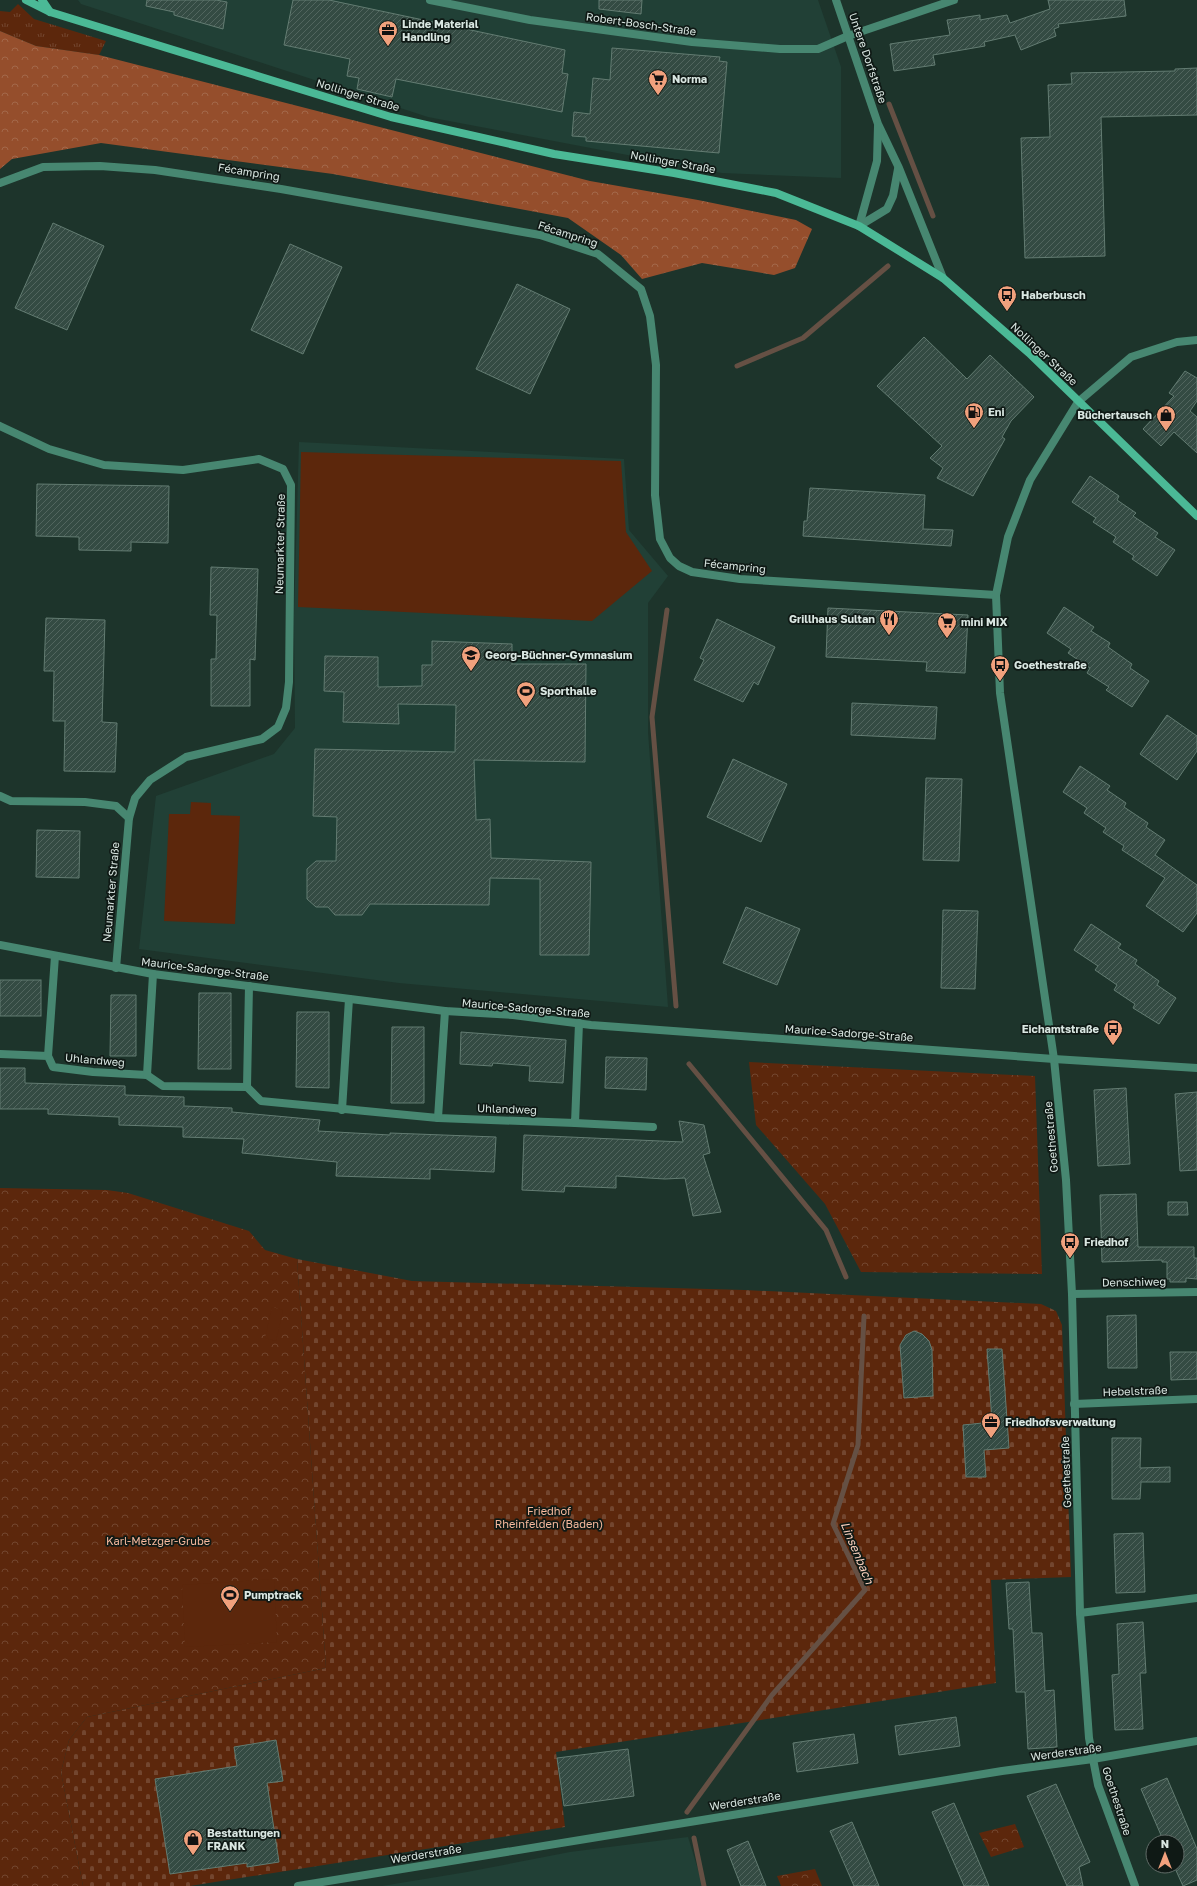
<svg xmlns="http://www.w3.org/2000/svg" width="1197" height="1886" viewBox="0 0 1197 1886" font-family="'Golos Text',sans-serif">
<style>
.built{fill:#214036}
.grass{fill:url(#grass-tufts)}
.forest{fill:url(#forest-crowns)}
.cemetery{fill:url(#cemetery-stones)}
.park{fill:url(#park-crowns)}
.garden{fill:#5c270c}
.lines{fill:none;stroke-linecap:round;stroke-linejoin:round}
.stream{stroke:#655044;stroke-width:5}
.building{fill:url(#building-hatch);stroke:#637c72}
.minor{stroke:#478771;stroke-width:8}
.tertiary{stroke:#478771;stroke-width:8}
.secondary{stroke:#4bb996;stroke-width:8}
.labels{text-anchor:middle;stroke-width:3.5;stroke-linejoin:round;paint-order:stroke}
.poi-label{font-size:11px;font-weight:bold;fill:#dae7e2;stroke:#0f1915;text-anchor:start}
.street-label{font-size:11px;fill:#dae7e2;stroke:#0f1915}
.park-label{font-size:11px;fill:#f6b89c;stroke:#0f1915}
.water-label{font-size:12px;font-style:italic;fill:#facfbc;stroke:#0f1915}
</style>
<defs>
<pattern id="grass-tufts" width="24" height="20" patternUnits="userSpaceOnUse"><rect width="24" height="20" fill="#5c270c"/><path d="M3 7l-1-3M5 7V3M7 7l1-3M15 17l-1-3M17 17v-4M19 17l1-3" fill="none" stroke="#73462f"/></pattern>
<pattern id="forest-crowns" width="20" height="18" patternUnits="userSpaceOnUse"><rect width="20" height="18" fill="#954e2c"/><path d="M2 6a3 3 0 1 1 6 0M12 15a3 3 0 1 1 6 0" fill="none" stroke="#a3684a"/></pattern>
<pattern id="cemetery-stones" width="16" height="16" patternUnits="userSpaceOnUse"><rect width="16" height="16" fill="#5c270c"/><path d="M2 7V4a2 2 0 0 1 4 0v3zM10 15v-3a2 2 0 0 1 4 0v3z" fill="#73462f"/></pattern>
<pattern id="park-crowns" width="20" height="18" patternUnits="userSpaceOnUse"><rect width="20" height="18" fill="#5c270c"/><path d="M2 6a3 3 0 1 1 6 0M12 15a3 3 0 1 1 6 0" fill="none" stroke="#73462f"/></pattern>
<pattern id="building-hatch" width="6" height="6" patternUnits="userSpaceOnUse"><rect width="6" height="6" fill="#344b43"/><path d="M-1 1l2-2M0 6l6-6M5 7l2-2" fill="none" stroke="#51655e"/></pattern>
</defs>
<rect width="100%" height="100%" fill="#1d342b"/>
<g class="built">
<path d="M 78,0 L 818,0 L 841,67 L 841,178 L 722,173 L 428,117 L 81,4 Z"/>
<path d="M 299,442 L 624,459 L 629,530 L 668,576 L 648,603 L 648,732 L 668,1007 L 399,983 L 139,949 L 156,796 L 274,754 L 295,728 L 294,616 Z"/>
<path d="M 688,1837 L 703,1886 L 382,1886 L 467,1872 L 570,1852 Z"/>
</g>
<path class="grass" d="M 18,4 L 34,19 L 106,41 L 99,55 L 36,46 L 0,31 L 0,11 L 10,12 Z"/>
<path class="forest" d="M 0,31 L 36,46 L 99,55 L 590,181 L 698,200 L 796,220 L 812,229 L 795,268 L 774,275 L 702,263 L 642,279 L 621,255 L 568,218 L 333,174 L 101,143 L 12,159 L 0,169 Z"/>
<path class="cemetery" d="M 297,1259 L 412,1281 L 745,1290 L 1041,1304 L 1056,1311 L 1062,1325 L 1071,1577 L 991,1580 L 996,1683 L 556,1752 L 565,1827 L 190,1886 L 83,1886 L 61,1772 L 69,1740 L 87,1717 L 326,1668 Z"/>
<g class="park">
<path d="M 749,1062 L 1035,1076 L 1042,1274 L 861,1272 L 825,1204 L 756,1125 Z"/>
<path d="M 0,1188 L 107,1190 L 128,1193 L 249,1231 L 265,1250 L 297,1259 L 326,1668 L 87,1717 L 69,1740 L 61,1772 L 83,1886 L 0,1886 Z"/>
<path d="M 1015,1824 L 1024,1847 L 991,1857 L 979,1833 Z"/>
<path d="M 815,1869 L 822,1886 L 781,1886 L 777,1876 Z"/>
</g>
<g class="garden">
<path d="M 301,452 L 621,461 L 626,532 L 652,571 L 592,621 L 298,607 Z"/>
<path d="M 191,802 L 211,803 L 211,815 L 240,816 L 235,924 L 164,921 L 169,814 L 190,814 Z"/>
<path d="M 272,1307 L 283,1310 L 276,1341 L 265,1338 Z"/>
<path d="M 274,1579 L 277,1642 L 185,1647 L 182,1585 Z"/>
</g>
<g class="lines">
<g class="stream">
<path d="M 889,104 L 933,216"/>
<path d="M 737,366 L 803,338 L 888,266"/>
<path d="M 667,610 L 652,717 L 676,1006"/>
<path d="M 689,1064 L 826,1230 L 846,1277"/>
<path d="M 687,1812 L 772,1695 L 865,1590 L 833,1524 L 858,1445 L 864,1316"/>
<path d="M 694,1838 L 704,1886"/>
</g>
</g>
<g class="building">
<path d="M 147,0 L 216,0 L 227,2 L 223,29 L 174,15 L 174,12 L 146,6 Z"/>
<path d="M 293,0 L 329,0 L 565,50 L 562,73 L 568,74 L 562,112 L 396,79 L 392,97 L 357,89 L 359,78 L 347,76 L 350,59 L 284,45 Z"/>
<path d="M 599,0 L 642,0 L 641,14 L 599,9 Z"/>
<path d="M 1048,0 L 1124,0 L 1126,16 L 1058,24 L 1059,27 L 1054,29 L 1056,36 L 1021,50 L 1015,35 L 984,42 L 985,46 L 933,55 L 935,65 L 894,71 L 890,44 L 950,35 L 947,20 L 980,15 L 980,20 L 1007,15 L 1010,23 L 1050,9 Z"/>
<path d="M 612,48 L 720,57 L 719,61 L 727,62 L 719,153 L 586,141 L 586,137 L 572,136 L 574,112 L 590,114 L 593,78 L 610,80 Z"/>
<path d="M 1197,68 L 1197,115 L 1101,117 L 1105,256 L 1025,258 L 1021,138 L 1050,137 L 1048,85 L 1072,84 L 1071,73 L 1175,71 L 1175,69 Z"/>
<path d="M 53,223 L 104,246 L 67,330 L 15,308 Z"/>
<path d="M 290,244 L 342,267 L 303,354 L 251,330 Z"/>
<path d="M 517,284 L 570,309 L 530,394 L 476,369 Z"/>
<path d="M 924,337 L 967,379 L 990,355 L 1034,397 L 1011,421 L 1002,437 L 1005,439 L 973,496 L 937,478 L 943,468 L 930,458 L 942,446 L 877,386 Z"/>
<path d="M 1185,371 L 1197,378 L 1197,401 L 1190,411 L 1197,417 L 1197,453 L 1174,432 L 1161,446 L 1143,429 L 1174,396 L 1169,393 Z"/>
<path d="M 1090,476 L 1119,496 L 1117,500 L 1136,513 L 1133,516 L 1158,533 L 1155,537 L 1175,550 L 1157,576 L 1132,559 L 1134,556 L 1113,542 L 1116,537 L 1093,522 L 1096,518 L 1072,502 Z"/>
<path d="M 37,484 L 169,486 L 168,543 L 131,542 L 131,551 L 79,550 L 79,537 L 36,536 Z"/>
<path d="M 810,488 L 925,495 L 923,529 L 953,530 L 951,546 L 803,536 L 804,521 L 807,521 Z"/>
<path d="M 211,567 L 258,569 L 255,660 L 250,659 L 250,706 L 211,706 L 211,659 L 216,659 L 217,615 L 210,615 Z"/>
<path d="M 1064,607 L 1094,627 L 1091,631 L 1110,643 L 1108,647 L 1132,664 L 1130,668 L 1149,681 L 1132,707 L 1106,690 L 1109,687 L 1087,673 L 1090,668 L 1068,653 L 1071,649 L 1047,633 Z"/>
<path d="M 828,608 L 968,615 L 965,673 L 926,671 L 927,662 L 826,657 Z"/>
<path d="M 46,618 L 105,620 L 102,722 L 117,723 L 115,772 L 64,771 L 65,721 L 53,721 L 54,671 L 44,671 Z"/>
<path d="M 717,619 L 775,647 L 758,685 L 754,682 L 743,702 L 694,680 L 704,660 L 700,658 Z"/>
<path d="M 432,641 L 512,644 L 512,664 L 586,664 L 585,762 L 474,760 L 476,820 L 490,819 L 491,858 L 591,862 L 589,955 L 540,955 L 540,879 L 490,878 L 489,905 L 370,904 L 362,915 L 335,915 L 328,907 L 316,907 L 307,899 L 307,869 L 316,861 L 336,861 L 337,817 L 313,816 L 315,749 L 455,752 L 456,705 L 398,704 L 399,724 L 343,722 L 344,692 L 324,691 L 325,656 L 378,657 L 378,687 L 422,686 L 422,665 L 432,665 Z"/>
<path d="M 852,703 L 937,707 L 935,739 L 851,735 Z"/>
<path d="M 1167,715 L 1197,736 L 1197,751 L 1177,780 L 1140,754 Z"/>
<path d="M 733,759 L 787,784 L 761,842 L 707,817 Z"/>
<path d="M 1080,766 L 1110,786 L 1107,790 L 1126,803 L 1124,807 L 1148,823 L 1146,827 L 1165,840 L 1155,855 L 1197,885 L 1197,913 L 1183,932 L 1146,906 L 1165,878 L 1122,850 L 1124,846 L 1103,832 L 1106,828 L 1084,813 L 1087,808 L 1063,792 Z"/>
<path d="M 926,778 L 962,779 L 959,861 L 923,860 Z"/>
<path d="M 37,830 L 80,831 L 79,878 L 36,877 Z"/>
<path d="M 746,907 L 800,929 L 777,985 L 723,963 Z"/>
<path d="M 943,910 L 978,911 L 975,989 L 941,988 Z"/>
<path d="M 1091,924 L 1121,944 L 1118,948 L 1137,960 L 1135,964 L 1159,981 L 1157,985 L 1176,998 L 1159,1024 L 1133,1008 L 1135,1004 L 1114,990 L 1117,985 L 1095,970 L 1098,966 L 1074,950 Z"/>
<rect x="0" y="980" width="41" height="36"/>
<path d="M 199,993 L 231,993 L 231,1069 L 198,1069 Z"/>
<path d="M 111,995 L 136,995 L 136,1056 L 110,1056 Z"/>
<path d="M 297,1012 L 329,1012 L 329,1088 L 296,1087 Z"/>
<path d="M 392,1027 L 424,1027 L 424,1103 L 391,1103 Z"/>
<path d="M 461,1032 L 566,1040 L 563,1083 L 529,1081 L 530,1066 L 493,1063 L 492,1066 L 460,1064 Z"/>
<path d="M 606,1057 L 647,1058 L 646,1090 L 605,1088 Z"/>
<path d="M 0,1068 L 25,1068 L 25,1083 L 125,1086 L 125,1095 L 184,1097 L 184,1106 L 232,1108 L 232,1112 L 320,1120 L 318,1131 L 390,1135 L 390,1133 L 496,1137 L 494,1172 L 430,1169 L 430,1179 L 336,1176 L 337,1162 L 242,1153 L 244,1139 L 183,1137 L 183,1127 L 119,1125 L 119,1117 L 48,1114 L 48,1109 L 0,1109 Z"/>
<path d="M 1126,1088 L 1130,1164 L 1098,1166 L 1094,1090 Z"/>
<path d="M 1197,1092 L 1197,1170 L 1180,1171 L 1175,1094 Z"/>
<path d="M 679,1121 L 704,1125 L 710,1153 L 703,1155 L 721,1212 L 693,1216 L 685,1178 L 665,1179 L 616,1176 L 616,1188 L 565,1186 L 564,1192 L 522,1190 L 524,1135 L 683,1142 Z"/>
<path d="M 1136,1194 L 1138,1247 L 1194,1247 L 1194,1258 L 1197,1258 L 1197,1279 L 1186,1278 L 1186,1282 L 1170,1282 L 1170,1279 L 1167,1279 L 1167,1262 L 1162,1262 L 1162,1260 L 1102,1262 L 1100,1195 Z"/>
<path d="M 1168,1202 L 1187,1202 L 1188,1215 L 1168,1215 Z"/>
<path d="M 1136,1315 L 1137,1368 L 1108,1368 L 1107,1316 Z"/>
<path d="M 914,1331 L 922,1334 L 929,1341 L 932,1350 L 933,1396 L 904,1398 L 900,1345 L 906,1335 Z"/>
<path d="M 987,1349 L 1002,1349 L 1009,1448 L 984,1450 L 986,1477 L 966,1477 L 963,1425 L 992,1422 Z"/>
<path d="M 1170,1352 L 1197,1352 L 1197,1379 L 1171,1380 Z"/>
<path d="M 1112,1438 L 1141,1438 L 1140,1468 L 1170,1467 L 1170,1482 L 1141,1482 L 1140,1499 L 1112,1499 Z"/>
<path d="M 1143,1533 L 1145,1592 L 1116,1593 L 1114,1534 Z"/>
<path d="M 1029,1582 L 1032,1633 L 1042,1633 L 1045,1691 L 1054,1690 L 1057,1747 L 1028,1749 L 1025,1692 L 1016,1692 L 1013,1629 L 1009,1629 L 1006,1583 Z"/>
<path d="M 1143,1622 L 1146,1673 L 1140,1673 L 1143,1729 L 1115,1730 L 1112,1675 L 1119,1674 L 1117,1624 Z"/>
<path d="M 956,1717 L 960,1746 L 899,1755 L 895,1726 Z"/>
<path d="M 854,1734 L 858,1763 L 797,1772 L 793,1743 Z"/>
<path d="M 276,1740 L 283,1781 L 267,1783 L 279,1862 L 247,1867 L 247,1863 L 170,1874 L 155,1779 L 237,1766 L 234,1747 Z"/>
<path d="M 628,1749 L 634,1796 L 564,1806 L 557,1758 Z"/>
<path d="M 1167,1778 L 1197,1849 L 1197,1880 L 1183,1886 L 1174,1866 L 1177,1866 L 1177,1842 L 1164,1842 L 1141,1789 Z"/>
<path d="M 1056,1784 L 1090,1862 L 1079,1867 L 1083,1886 L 1067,1886 L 1027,1796 Z"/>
<path d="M 954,1803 L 989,1886 L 964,1886 L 932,1812 Z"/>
<path d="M 852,1822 L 879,1886 L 854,1886 L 830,1831 Z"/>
<path d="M 748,1841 L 766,1886 L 741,1886 L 727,1850 Z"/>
</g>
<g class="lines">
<g class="minor">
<path d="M 430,0 L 530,20 L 692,42 L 780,49 L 818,49 L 848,36 L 954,0"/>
<path d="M 836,0 L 878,124 L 899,168 L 943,278"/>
<path d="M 0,183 L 43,167 L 100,166 L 155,170 L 281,189 L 540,235 L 598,254 L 641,289 L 650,316 L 656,365 L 655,495 L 660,539 L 670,558 L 679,566 L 692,572 L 740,579 L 996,595"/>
<path d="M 859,226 L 877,161 L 878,126"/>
<path d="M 859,226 L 887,209 L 893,196 L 898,169"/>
<path d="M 1078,402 L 1030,480 L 1008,537 L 996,595 L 1000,693 L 1054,1059 L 1066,1180 L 1072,1294 L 1080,1613 L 1089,1738 L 1098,1785 L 1135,1886"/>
<path d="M 0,426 L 49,449 L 104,465 L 183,470 L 259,459 L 283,469 L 291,485 L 289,682 L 286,708 L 278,727 L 262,739 L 186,757 L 150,780 L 135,798 L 129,818 L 116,968"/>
<path d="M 0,796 L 11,801 L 85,802 L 116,806 L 129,818"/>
<path d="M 0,945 L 153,974 L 445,1011 L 513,1015 L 591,1025 L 687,1032 L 1054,1059 L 1197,1068"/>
<path d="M 0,1054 L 48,1056 L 53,1067 L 93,1072 L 147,1075 L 163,1086 L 247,1087 L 261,1101 L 438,1118 L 575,1123 L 579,1023"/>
<path d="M 48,1056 L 55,956"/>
<path d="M 147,1075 L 153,974"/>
<path d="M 247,1087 L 249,986"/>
<path d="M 342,1110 L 349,999"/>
<path d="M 438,1118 L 445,1011"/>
<path d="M 575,1123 L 653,1127"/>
<path d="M 1072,1294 L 1197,1292"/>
<path d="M 1074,1404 L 1197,1399"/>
<path d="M 1080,1613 L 1197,1598"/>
<path d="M 298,1886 L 1002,1771 L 1093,1759 L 1197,1741"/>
</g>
<path class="tertiary" d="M 1078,402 L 1131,357 L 1177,342 L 1197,340"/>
<g class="secondary">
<path d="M 26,0 L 50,12 L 391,117 L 554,154 L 674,173 L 776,193 L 859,226 L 943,278 L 1029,353 L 1197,516"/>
<path d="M 42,0 L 50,12"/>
</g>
</g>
<defs>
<symbol id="office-pin" viewBox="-11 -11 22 30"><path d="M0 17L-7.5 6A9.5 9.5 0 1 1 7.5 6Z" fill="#f1a17d" stroke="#0f1915"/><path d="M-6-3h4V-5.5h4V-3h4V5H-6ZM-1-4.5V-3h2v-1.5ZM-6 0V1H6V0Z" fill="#111"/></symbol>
<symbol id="supermarket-pin" viewBox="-11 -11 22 30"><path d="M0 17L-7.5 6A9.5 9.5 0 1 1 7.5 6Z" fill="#f1a17d" stroke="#0f1915"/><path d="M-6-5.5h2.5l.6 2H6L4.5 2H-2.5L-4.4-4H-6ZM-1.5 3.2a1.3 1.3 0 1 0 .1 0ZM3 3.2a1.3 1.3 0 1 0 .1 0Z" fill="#111"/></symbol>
<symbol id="bus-pin" viewBox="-11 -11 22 30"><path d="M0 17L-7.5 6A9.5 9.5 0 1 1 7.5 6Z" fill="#f1a17d" stroke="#0f1915"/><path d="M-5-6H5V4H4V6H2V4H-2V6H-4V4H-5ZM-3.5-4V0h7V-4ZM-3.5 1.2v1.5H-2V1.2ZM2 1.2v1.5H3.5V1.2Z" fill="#111"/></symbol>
<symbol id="fuel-pin" viewBox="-11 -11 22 30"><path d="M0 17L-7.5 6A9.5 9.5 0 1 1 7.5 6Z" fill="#f1a17d" stroke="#0f1915"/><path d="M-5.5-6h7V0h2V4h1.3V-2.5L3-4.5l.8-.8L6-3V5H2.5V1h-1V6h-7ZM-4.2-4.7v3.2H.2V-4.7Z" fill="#111"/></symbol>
<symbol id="shop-pin" viewBox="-11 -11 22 30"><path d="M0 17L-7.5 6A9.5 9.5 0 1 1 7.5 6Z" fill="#f1a17d" stroke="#0f1915"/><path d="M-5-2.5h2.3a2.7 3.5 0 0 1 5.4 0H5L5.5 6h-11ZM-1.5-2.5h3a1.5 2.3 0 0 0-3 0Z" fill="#111"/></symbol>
<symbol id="restaurant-pin" viewBox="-11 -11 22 30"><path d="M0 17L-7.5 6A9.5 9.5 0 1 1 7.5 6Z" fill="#f1a17d" stroke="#0f1915"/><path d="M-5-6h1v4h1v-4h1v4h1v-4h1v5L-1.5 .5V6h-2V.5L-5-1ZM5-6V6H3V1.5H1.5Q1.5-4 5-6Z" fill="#111"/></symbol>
<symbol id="school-pin" viewBox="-11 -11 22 30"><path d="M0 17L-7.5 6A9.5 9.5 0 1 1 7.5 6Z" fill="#f1a17d" stroke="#0f1915"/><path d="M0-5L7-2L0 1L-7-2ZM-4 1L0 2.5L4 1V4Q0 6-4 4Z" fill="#111"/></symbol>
<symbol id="stadium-pin" viewBox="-11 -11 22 30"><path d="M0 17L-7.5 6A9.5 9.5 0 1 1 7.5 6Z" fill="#f1a17d" stroke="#0f1915"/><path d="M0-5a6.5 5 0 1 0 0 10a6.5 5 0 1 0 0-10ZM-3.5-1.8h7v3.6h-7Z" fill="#111"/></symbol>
</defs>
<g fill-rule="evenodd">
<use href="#office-pin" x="377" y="19" width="22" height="30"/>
<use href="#supermarket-pin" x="647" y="68" width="22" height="30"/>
<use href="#bus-pin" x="996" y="284" width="22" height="30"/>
<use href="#fuel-pin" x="963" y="401" width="22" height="30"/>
<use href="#shop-pin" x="1155" y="404" width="22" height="30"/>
<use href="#restaurant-pin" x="878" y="608" width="22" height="30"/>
<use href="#supermarket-pin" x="936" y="611" width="22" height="30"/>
<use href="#school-pin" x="460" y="644" width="22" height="30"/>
<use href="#bus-pin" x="989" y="654" width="22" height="30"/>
<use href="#stadium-pin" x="515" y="680" width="22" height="30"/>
<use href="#bus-pin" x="1102" y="1018" width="22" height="30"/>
<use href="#bus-pin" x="1059" y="1231" width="22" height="30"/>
<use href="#office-pin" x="980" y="1411" width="22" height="30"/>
<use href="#stadium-pin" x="219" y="1584" width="22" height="30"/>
<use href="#shop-pin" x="182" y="1828" width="22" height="30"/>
</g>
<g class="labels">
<g class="poi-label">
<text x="402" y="28">Linde Material<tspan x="402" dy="13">Handling</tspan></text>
<text x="672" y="83">Norma</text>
<text x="1021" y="299">Haberbusch</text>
<text x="988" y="416">Eni</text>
<text x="1152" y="419" text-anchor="end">Büchertausch</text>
<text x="875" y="623" text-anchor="end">Grillhaus Sultan</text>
<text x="961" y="626">mini MIX</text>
<text x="485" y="659">Georg-Büchner-Gymnasium</text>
<text x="1014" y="669">Goethestraße</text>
<text x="540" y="695">Sporthalle</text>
<text x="1099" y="1033" text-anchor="end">Eichamtstraße</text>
<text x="1084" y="1246">Friedhof</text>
<text x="1005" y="1426">Friedhofsverwaltung</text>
<text x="244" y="1599">Pumptrack</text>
<text x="207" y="1837">Bestattungen<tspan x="207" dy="13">FRANK</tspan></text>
</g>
<g class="street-label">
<text transform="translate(641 24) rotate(8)" y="4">Robert-Bosch-Straße</text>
<text transform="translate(868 58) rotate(71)" y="4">Untere Dorfstraße</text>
<text transform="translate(358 95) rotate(17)" y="4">Nollinger Straße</text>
<text transform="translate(673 162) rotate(10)" y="4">Nollinger Straße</text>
<text transform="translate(249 172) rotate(9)" y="4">Fécampring</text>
<text transform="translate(568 234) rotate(18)" y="4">Fécampring</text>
<text transform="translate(1044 354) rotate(43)" y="4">Nollinger Straße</text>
<text transform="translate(280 544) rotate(-89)" y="4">Neumarkter Straße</text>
<text transform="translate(735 566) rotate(6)" y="4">Fécampring</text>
<text transform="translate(111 892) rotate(-85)" y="4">Neumarkter Straße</text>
<text transform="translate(205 969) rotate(7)" y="4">Maurice-Sadorge-Straße</text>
<text transform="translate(526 1008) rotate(5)" y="4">Maurice-Sadorge-Straße</text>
<text transform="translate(849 1033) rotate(4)" y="4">Maurice-Sadorge-Straße</text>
<text transform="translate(95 1060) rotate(5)" y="4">Uhlandweg</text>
<text transform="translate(507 1109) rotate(2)" y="4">Uhlandweg</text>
<text transform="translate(1051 1137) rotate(-95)" y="4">Goethestraße</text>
<text transform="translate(1134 1282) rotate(-1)" y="4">Denschiweg</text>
<text transform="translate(1135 1391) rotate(-2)" y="4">Hebelstraße</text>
<text transform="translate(1066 1472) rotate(-92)" y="4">Goethestraße</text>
<text transform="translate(1066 1752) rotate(-8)" y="4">Werderstraße</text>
<text transform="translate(745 1801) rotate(-9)" y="4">Werderstraße</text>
<text transform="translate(1117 1801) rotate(72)" y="4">Goethestraße</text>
<text transform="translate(426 1854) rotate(-9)" y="4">Werderstraße</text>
</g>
<g class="park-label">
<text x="549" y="1515">Friedhof<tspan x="549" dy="13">Rheinfelden (Baden)</tspan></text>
<text x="158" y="1545">Karl-Metzger-Grube</text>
</g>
<g class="water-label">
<text transform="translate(857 1553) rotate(67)" y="4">Linsenbach</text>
</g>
</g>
<g transform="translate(1165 1854)"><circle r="19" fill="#0f1915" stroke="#606b67"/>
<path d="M0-3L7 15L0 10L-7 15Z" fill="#f1a17d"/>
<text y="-6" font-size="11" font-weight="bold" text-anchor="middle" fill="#dae7e2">N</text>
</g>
</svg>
